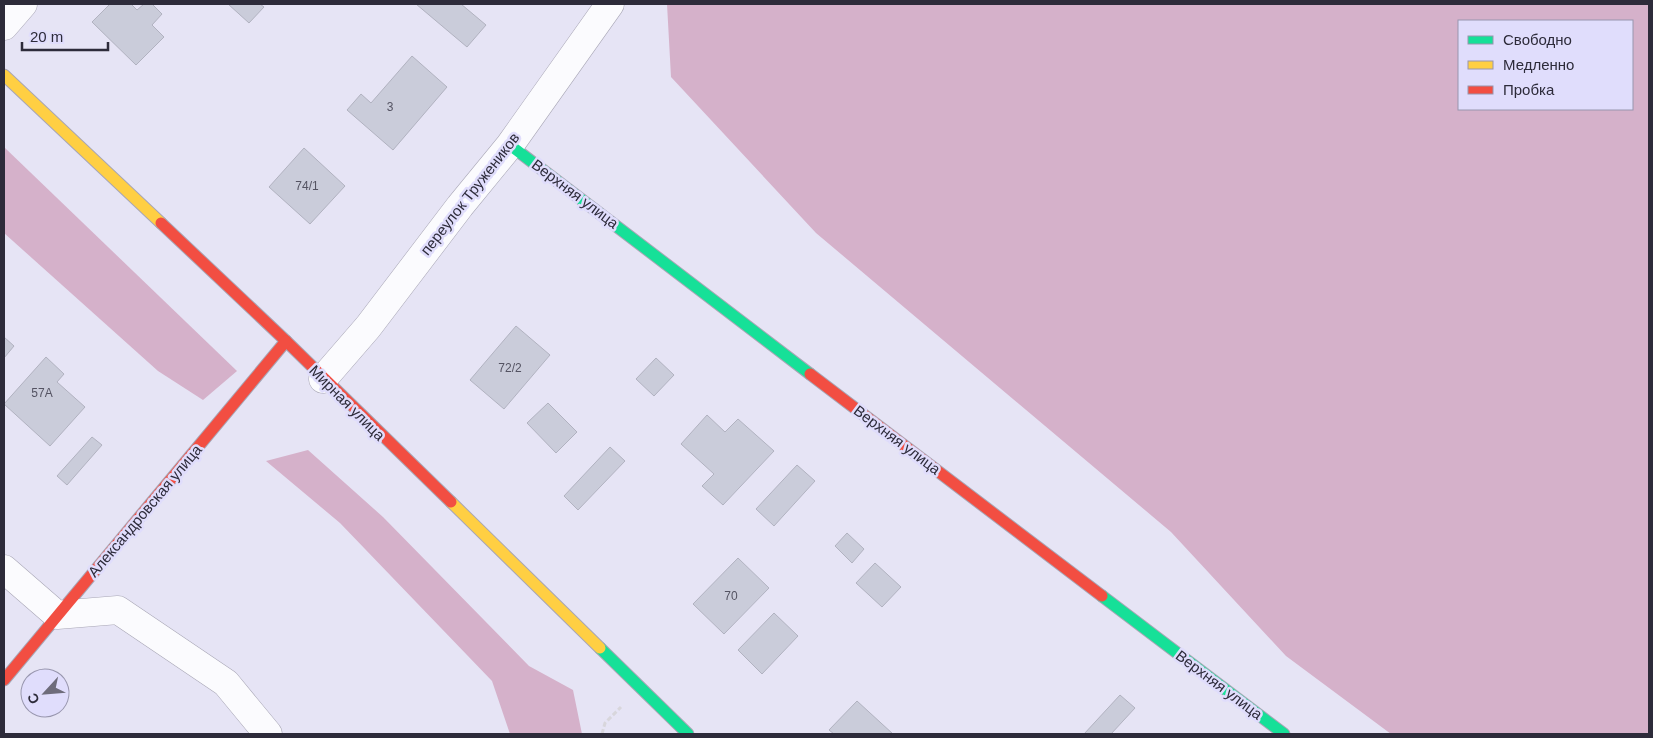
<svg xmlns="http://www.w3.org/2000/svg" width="1653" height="738" viewBox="0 0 1653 738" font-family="Helvetica,sans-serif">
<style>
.forest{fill:#d5b1ca;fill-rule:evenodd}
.building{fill:#caccda;stroke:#b1b2c0}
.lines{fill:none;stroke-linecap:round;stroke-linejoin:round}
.street-casing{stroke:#a8a6b5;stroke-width:29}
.fast-casing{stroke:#a8a6b5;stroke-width:13}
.slow-casing{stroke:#a8a6b5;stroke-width:13}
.jam-casing{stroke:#a8a6b5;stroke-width:13}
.path{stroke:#d8d6dc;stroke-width:3;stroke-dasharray:5 2.5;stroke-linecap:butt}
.street{stroke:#fbfbfe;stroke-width:28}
.fast{stroke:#16e098;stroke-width:11}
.slow{stroke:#ffcf43;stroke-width:11}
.jam{stroke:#f24e42;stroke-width:11}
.labels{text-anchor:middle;stroke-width:5;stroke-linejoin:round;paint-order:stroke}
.number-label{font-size:12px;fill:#545362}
.street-label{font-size:15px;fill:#2d2b3a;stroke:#e0ddfc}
</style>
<rect width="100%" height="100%" fill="#e6e4f5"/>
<g class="forest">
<path d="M 667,4 L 1649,4 L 1649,734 L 1391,734 L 1286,656 L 1171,532 L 816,233 L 671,77 ZM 1459,21 L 1632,21 L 1632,109 L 1459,109 Z"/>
<path d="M 4,147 L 237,371 L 203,400 L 158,371 L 4,233 Z"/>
<path d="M 308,450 L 383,517 L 529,666 L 573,690 L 582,734 L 510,734 L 492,681 L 340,523 L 266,461 Z"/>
</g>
<g class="building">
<path d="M 110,4 L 131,4 L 137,10 L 144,4 L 152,4 L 162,14 L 152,25 L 164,37 L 136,65 L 92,22 Z"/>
<path d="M 228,4 L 260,4 L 264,7 L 249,23 Z"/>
<path d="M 416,4 L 461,4 L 486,25 L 467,47 Z"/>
<path d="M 412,56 L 447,87 L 393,150 L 347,110 L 361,94 L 371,103 Z"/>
<path d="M 304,148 L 345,186 L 310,224 L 269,187 Z"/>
<path d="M 516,326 L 550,355 L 504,409 L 470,380 Z"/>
<path d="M 4,337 L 14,346 L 4,358 Z"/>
<path d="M 46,357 L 64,374 L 57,382 L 85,407 L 50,446 L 4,404 Z"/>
<path d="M 656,358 L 674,375 L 654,396 L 636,379 Z"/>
<path d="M 548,403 L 577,432 L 556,453 L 527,423 Z"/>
<path d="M 707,415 L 725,432 L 738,419 L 774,451 L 723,505 L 702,486 L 714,474 L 681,444 Z"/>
<path d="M 92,437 L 102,445 L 67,485 L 57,476 Z"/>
<path d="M 610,447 L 625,461 L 578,510 L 564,496 Z"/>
<path d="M 797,465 L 815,481 L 774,526 L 756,509 Z"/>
<path d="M 847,533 L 864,549 L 852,563 L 835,546 Z"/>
<path d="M 738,558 L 769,588 L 724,634 L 693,604 Z"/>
<path d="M 875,563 L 901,587 L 882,607 L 856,583 Z"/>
<path d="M 774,613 L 798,636 L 762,674 L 738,650 Z"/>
<path d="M 1120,695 L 1135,708 L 1111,734 L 1084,734 Z"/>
<path d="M 857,701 L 893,734 L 834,734 L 829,730 Z"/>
</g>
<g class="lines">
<defs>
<g id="street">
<path d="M 4,26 L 23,4"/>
<path d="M 323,379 L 368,327 L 460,206 L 510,145 L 610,4"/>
<path d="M 4,569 L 57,615 L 118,610 L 226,683 L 268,734"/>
</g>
<g id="fast">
<path d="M 510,145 L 810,374"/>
<path d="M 1102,596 L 1284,734"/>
<path d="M 600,648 L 688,734"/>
</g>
<g id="slow">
<path d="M 4,75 L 161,223"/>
<path d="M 451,502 L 600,648"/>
</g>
<g id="jam">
<path d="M 161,223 L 286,341 L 451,502"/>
<path d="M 810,374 L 1102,596"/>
<path d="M 4,680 L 286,341"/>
</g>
</defs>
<use href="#street" class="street-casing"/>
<use href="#fast" class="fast-casing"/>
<use href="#slow" class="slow-casing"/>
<use href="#jam" class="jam-casing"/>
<path class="path" d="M 602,734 L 605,723 L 621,707"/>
<use href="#street" class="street"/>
<use href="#fast" class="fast"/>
<use href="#slow" class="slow"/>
<use href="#jam" class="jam"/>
</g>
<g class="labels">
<g class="number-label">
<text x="390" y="111">3</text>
<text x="307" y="190">74/1</text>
<text x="510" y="372">72/2</text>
<text x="42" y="397">57А</text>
<text x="731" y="600">70</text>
</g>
<g class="street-label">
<text transform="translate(470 194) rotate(-52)" y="5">переулок Тружеников</text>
<text transform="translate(575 194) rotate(37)" y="5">Верхняя улица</text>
<text transform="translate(347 403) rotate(45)" y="5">Мирная улица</text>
<text transform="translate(897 440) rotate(37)" y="5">Верхняя улица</text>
<text transform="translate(145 511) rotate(-50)" y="5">Александровская улица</text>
<text transform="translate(1219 685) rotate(37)" y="5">Верхняя улица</text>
</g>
</g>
<rect width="1653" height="738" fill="none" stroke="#2d2b3a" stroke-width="10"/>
<rect x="1458" y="20" width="175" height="90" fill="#e0ddfc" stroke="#9896ae"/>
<rect x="1468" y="36" width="25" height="8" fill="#16e098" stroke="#9896ae"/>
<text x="1503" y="45" font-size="15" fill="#2d2b3a">Свободно</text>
<rect x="1468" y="61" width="25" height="8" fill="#ffcf43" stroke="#9896ae"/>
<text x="1503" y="70" font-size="15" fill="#2d2b3a">Медленно</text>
<rect x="1468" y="86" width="25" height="8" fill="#f24e42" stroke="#9896ae"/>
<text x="1503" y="95" font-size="15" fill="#2d2b3a">Пробка</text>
<g transform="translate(45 693) rotate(244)"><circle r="24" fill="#e0ddfc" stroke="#9896ae"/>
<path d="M0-4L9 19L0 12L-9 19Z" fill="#6e6c7b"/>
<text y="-8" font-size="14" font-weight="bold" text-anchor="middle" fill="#2d2b3a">С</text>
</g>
<path d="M22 42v8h86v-8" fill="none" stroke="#2d2b3a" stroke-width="2.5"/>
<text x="30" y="42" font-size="15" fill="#2d2b3a" stroke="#e0ddfc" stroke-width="4" paint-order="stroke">20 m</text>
</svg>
